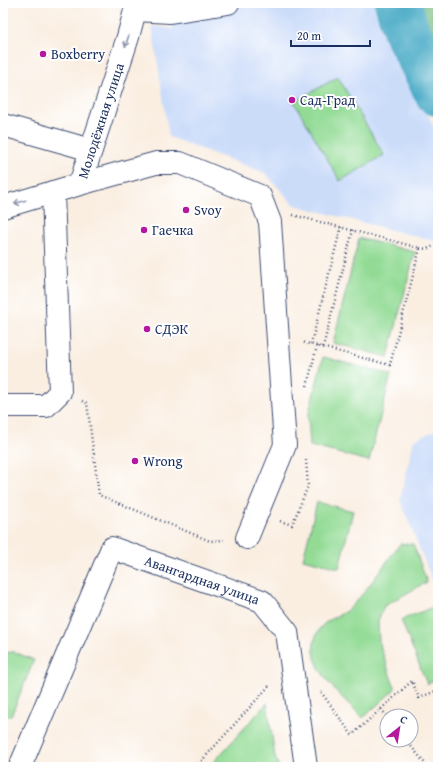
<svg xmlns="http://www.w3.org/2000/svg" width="441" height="770" viewBox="0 0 441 770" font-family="'Gentium Book Plus',serif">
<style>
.built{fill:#cbdcf9}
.green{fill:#93db95;stroke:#57857a}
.forest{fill:#76bb7e;stroke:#48756e}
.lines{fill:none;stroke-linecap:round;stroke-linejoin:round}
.river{stroke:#45a9c5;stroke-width:47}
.minor-casing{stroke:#3c4c72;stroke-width:24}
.path{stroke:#3c4c72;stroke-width:2.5;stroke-dasharray:1 3;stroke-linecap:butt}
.minor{stroke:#fff;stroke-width:22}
.oneway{stroke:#8d97ae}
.poi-dot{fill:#b5179e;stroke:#fff;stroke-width:1.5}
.labels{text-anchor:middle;stroke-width:4;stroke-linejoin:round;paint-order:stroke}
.poi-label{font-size:14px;fill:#1b2f5e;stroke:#fff;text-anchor:start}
.street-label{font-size:14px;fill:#1b2f5e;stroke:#fff}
</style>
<rect width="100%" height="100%" fill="#fff"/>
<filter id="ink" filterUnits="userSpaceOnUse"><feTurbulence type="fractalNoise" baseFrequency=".025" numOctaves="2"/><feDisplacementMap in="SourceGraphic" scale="8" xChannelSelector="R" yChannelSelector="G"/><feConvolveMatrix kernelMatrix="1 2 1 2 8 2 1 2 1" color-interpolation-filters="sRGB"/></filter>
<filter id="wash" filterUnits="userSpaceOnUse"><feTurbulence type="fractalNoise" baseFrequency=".012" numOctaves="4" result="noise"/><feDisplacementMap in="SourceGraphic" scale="16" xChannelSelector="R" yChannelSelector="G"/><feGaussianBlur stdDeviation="0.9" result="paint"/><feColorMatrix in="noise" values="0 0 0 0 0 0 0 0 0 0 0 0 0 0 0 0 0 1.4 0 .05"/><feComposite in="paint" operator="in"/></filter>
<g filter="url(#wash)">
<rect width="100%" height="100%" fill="#faeee1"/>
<g class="built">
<path d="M 168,3 L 390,3 L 405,64 L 438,136 L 438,239 L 434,241 L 294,205 L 265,173 L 169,137 L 152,26 L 173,29 Z"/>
<path d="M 438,429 L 438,594 L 400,500 L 414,440 Z"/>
</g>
<g class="green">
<path d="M 338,77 L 384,155 L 340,181 L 294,102 Z"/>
<path d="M 359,238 L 415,252 L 388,357 L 333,343 Z"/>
<path d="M 323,357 L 391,375 L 369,461 L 310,446 L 308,416 Z"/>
<path d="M 317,502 L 353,511 L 339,568 L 303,559 Z"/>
<path d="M 400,544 L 413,544 L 427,582 L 384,606 L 378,621 L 379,643 L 395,689 L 363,718 C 342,696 296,661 321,627 C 328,618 343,615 351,607 C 367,591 385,563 400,544 Z"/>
<path d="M 433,607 L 438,619 L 438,679 L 427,684 L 401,620 Z"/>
<path d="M 14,652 L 34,660 L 11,716 L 3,716 L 3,653 Z"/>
<path d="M 267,703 L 275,757 L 279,767 L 209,767 Z"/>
</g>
<path class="forest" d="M 390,3 L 438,3 L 438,89 L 405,64 Z"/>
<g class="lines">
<path class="river" d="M 398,3 L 406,30 L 438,93"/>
</g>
</g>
<g filter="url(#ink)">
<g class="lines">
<defs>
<g id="minor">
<path d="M 136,10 L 170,12 L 228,3"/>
<path d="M 3,125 L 91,150"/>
<path d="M 80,184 L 156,163 L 180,163 L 260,196 L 270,222 L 285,445 L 247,538"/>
<path id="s1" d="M 3,207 L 80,184 L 128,37 L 137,3"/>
<path d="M 3,406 L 46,406 L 60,392 L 53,192"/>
<path id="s2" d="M 20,767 L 112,548 L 262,601 L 287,632 L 306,767"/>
</g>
</defs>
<use href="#minor" class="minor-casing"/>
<g class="path">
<path d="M 293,215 L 420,248 L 390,365 L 302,342"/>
<path d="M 420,248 L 427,249 L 438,244"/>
<path d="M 311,344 L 341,227"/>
<path d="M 323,347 L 353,230"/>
<path d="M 307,386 L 317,346"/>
<path d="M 82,401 L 87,403 L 99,495 L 210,541 L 224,540"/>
<path d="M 280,521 L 292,525 L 308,486 L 306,460"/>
<path d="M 321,692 L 352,735 L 381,709 L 387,716"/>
<path d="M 381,709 L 412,681 L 419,698 L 438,690"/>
<path d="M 406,740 L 428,767"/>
<path d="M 196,767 L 269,686"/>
</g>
<use href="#minor" class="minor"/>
</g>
<defs><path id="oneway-shaft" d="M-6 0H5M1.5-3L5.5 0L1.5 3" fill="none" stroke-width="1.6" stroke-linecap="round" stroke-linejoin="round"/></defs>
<g class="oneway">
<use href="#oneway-shaft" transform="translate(127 41) rotate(108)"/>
<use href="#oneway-shaft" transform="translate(20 202) rotate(163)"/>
</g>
</g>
<g class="poi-dot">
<circle cx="43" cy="54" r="4"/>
<circle cx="292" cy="100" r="4"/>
<circle cx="186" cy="210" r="4"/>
<circle cx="144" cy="230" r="4"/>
<circle cx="147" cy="329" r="4"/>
<circle cx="135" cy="461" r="4"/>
</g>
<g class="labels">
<g class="poi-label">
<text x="51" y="59">Boxberry</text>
<text x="300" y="105">Сад-Град</text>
<text x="194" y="215">Svoy</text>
<text x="152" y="235">Гаечка</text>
<text x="155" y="334">СДЭК</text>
<text x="143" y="466">Wrong</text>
</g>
<g class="street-label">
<text dy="5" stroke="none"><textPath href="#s1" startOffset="147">Молодёжная улица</textPath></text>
<text dy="5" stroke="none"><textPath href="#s2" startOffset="333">Авангардная улица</textPath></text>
</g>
</g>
<rect width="441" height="770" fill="none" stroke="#fff" stroke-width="16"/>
<g transform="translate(399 728) rotate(30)"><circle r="19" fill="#ffffff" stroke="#a4acbf"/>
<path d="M0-3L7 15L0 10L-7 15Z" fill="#b5179e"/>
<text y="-6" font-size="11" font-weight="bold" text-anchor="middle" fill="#1b2f5e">С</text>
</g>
<path d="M291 40v6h79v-6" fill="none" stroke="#1b2f5e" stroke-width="2"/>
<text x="297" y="40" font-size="12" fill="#1b2f5e" stroke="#ffffff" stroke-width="3" paint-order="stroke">20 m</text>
</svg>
